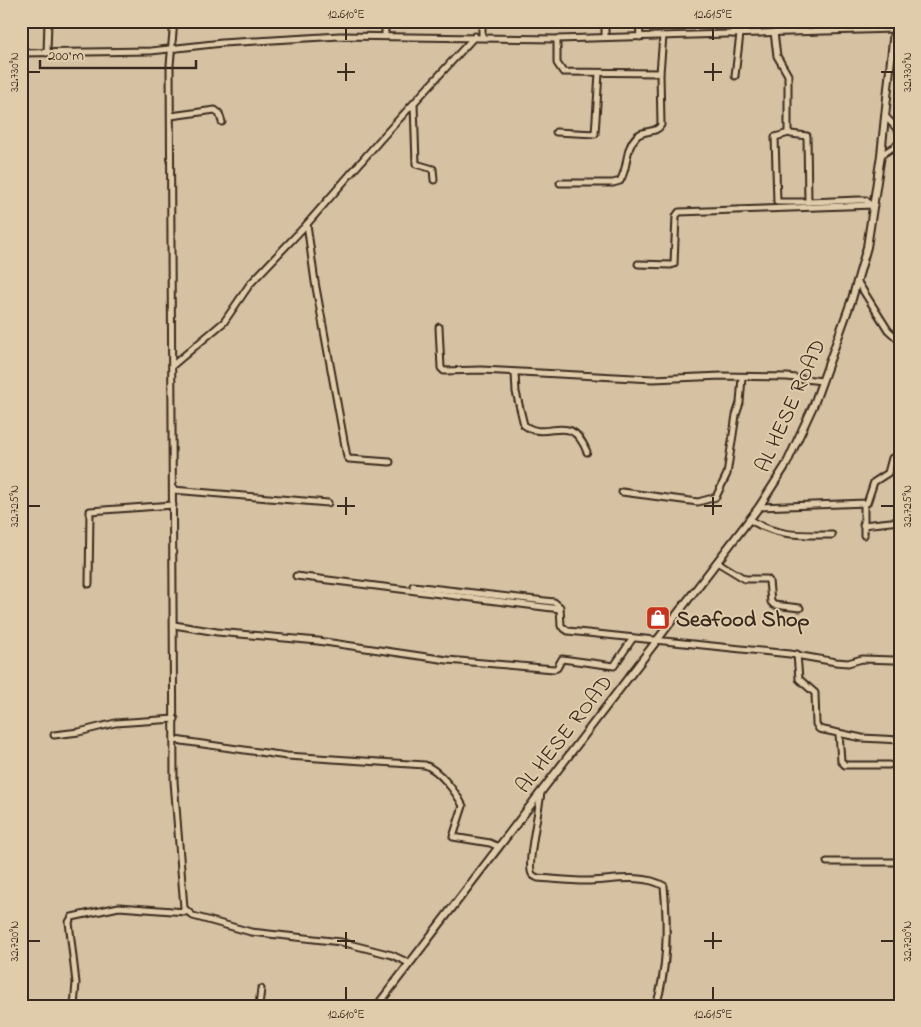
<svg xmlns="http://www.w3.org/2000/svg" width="921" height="1027" viewBox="0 0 921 1027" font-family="'Indie Flower',sans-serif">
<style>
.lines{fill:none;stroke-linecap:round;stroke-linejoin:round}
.minor-casing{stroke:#3b2a1e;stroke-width:9}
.tertiary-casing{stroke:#3b2a1e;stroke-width:10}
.minor{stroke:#e0ccaa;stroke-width:5}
.tertiary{stroke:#e0ccaa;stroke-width:6}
.ticks{fill:none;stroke:#3b2a1e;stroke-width:2}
.labels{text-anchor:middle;stroke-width:4;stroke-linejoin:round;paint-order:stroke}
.street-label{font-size:22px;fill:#3b2a1e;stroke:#e0ccaa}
.poi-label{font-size:22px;font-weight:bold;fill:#3b2a1e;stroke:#e0ccaa;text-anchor:start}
.neatline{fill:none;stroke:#3b2a1e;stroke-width:2}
.ticks-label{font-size:12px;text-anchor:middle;fill:#3b2a1e}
</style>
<rect width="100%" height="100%" fill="#d6c2a2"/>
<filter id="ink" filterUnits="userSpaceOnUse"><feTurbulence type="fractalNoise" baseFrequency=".02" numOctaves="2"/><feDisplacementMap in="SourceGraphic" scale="10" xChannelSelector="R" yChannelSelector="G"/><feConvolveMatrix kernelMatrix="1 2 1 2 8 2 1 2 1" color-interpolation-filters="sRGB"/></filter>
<g filter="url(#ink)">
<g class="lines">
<defs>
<g id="minor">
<path d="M 174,21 L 170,65 L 174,781 L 184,908 L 193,916 L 251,932 L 341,942 L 392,955 L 409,963"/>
<path d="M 482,21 L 482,36"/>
<path d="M 605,21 L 605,37"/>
<path d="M 639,21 L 640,37"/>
<path d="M 733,21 L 733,34"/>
<path d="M 774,32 L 777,56 L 788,75 L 788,131 L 791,134 L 807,136 L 808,202 L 859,200 L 866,200 L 870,205"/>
<path d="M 385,35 L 385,21"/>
<path d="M 557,39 L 557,63 L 563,72 L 660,73"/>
<path d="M 21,53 L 151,51 L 222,43 L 340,36 L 557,39 L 894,29"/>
<path d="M 47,53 L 48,21"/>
<path d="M 735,76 L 740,34"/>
<path d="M 414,104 L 416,164 L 433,169 L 434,180"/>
<path d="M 171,116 L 215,110 L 219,113 L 222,122"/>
<path d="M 885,116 L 900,132"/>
<path d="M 556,132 L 595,134 L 599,73"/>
<path d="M 789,133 L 775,137 L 777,202 L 808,202"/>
<path d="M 881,155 L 900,143"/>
<path d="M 560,183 L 613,183 L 620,181 C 629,167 624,149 637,136 C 644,129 656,134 661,125 L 660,73 L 663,36"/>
<path d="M 638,264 L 671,265 L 674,264 L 676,216 L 679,212 L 874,205"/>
<path d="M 857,281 L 888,330 L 900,341"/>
<path d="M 439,327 L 441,368 L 444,371 L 481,370 L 653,379 L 722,376 L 787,377 L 822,381"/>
<path d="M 173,365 L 224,322 L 250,284 L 307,224"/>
<path d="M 515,373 L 516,392 L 524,425 C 548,443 570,409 587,452"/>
<path d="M 390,462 L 349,459 L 347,457 L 315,282 L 307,224 L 380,140 L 475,36"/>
<path d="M 173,490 L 328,503"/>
<path d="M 622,492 L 698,502 L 716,497 L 727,474 L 736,415 L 740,403 L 742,377"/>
<path d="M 759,507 L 867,503 L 874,482 L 888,473 L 892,458"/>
<path d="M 750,520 C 779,537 799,535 832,535"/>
<path d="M 863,525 L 900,521"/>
<path d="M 864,535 L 864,504"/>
<path d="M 717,562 L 745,579 L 767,579 L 769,581 L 771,602 L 774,605 L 800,608"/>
<path d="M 296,576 L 560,609"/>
<path d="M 89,584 L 90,511 L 173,505"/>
<path d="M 413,586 L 554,602 L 560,607 L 561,626 L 568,631 L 790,654 L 836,662 L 848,663 L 862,659 L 894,660"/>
<path d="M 174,625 L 217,632 L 318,641 L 447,660 L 554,669 L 557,668 L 562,659 L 614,666 L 633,638"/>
<path d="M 797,654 L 799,679 L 815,693 L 816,724 L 819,729 L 862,738 L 900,740"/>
<path d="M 839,734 L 841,761 L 845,765 L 889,765"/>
<path d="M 54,735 L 79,732 L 115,723 L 175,719"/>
<path d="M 175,740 L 287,756 L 425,765 C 439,770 456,792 463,806 L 453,837 L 490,843 L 499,847"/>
<path d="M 541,792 C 540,806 526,865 532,874 C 533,876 536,877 538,878 C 554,879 570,881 586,881 C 608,881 643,873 664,886 C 668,927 668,967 656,1006"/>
<path d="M 827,862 L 900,862"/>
<path d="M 74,1006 L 76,983 L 69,922 L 72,917 L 119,907 L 186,912"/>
<path d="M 259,1006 L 261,989"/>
<path d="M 893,1006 L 895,1005"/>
</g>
<path id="tertiary" d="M 377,1006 L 759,507 L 786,465 L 814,404 L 852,299 L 867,247 L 881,155 L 895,21"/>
</defs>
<use href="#minor" class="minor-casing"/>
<use href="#tertiary" class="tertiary-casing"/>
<use href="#minor" class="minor"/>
<use href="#tertiary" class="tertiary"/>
</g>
</g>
<path class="ticks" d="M 346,28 L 346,40M 713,28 L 713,40M 346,63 L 346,81M 713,63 L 713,81M 28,72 L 40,72M 337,72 L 355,72M 704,72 L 722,72M 881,72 L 894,72M 346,497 L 346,515M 713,497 L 713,515M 28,506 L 40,506M 337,506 L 355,506M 704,506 L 722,506M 881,506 L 894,506M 346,932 L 346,949M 713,932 L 713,949M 28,941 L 40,941M 337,941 L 355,941M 704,941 L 722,941M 881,941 L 894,941M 346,987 L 346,1000M 713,987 L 713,1000"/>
<defs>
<symbol id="shop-square" viewBox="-11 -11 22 22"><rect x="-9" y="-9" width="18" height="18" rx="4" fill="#c8321e" stroke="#e0ccaa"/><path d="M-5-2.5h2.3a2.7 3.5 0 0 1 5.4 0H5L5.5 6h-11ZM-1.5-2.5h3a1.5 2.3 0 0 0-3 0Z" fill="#fff"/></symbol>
</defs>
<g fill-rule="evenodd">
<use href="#shop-square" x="644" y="604" width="28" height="28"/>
</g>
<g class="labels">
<g class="street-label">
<text transform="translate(789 405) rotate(-66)" y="8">AL HESE ROAD</text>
<text transform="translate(563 733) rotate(-52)" y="8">AL HESE ROAD</text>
</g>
<g class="poi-label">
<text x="676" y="626">Seafood Shop</text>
</g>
</g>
<rect width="921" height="1027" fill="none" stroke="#e0ccaa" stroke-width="55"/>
<path d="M40 60v8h156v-8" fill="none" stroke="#3b2a1e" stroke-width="2.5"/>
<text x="48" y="60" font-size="15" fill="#3b2a1e" stroke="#e0ccaa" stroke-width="4" paint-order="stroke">200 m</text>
<rect x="28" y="28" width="866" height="972" class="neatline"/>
<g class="ticks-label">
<text x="346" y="18">12.610°E</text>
<text x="713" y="18">12.615°E</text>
<text transform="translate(14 72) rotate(-90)" y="4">32.730°N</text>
<text transform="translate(907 72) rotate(-90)" y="4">32.730°N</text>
<text transform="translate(14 506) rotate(-90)" y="4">32.725°N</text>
<text transform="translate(907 506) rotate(-90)" y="4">32.725°N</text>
<text transform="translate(14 941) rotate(-90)" y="4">32.720°N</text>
<text transform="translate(907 941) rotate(-90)" y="4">32.720°N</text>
<text x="346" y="1018">12.610°E</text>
<text x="713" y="1018">12.615°E</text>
</g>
</svg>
